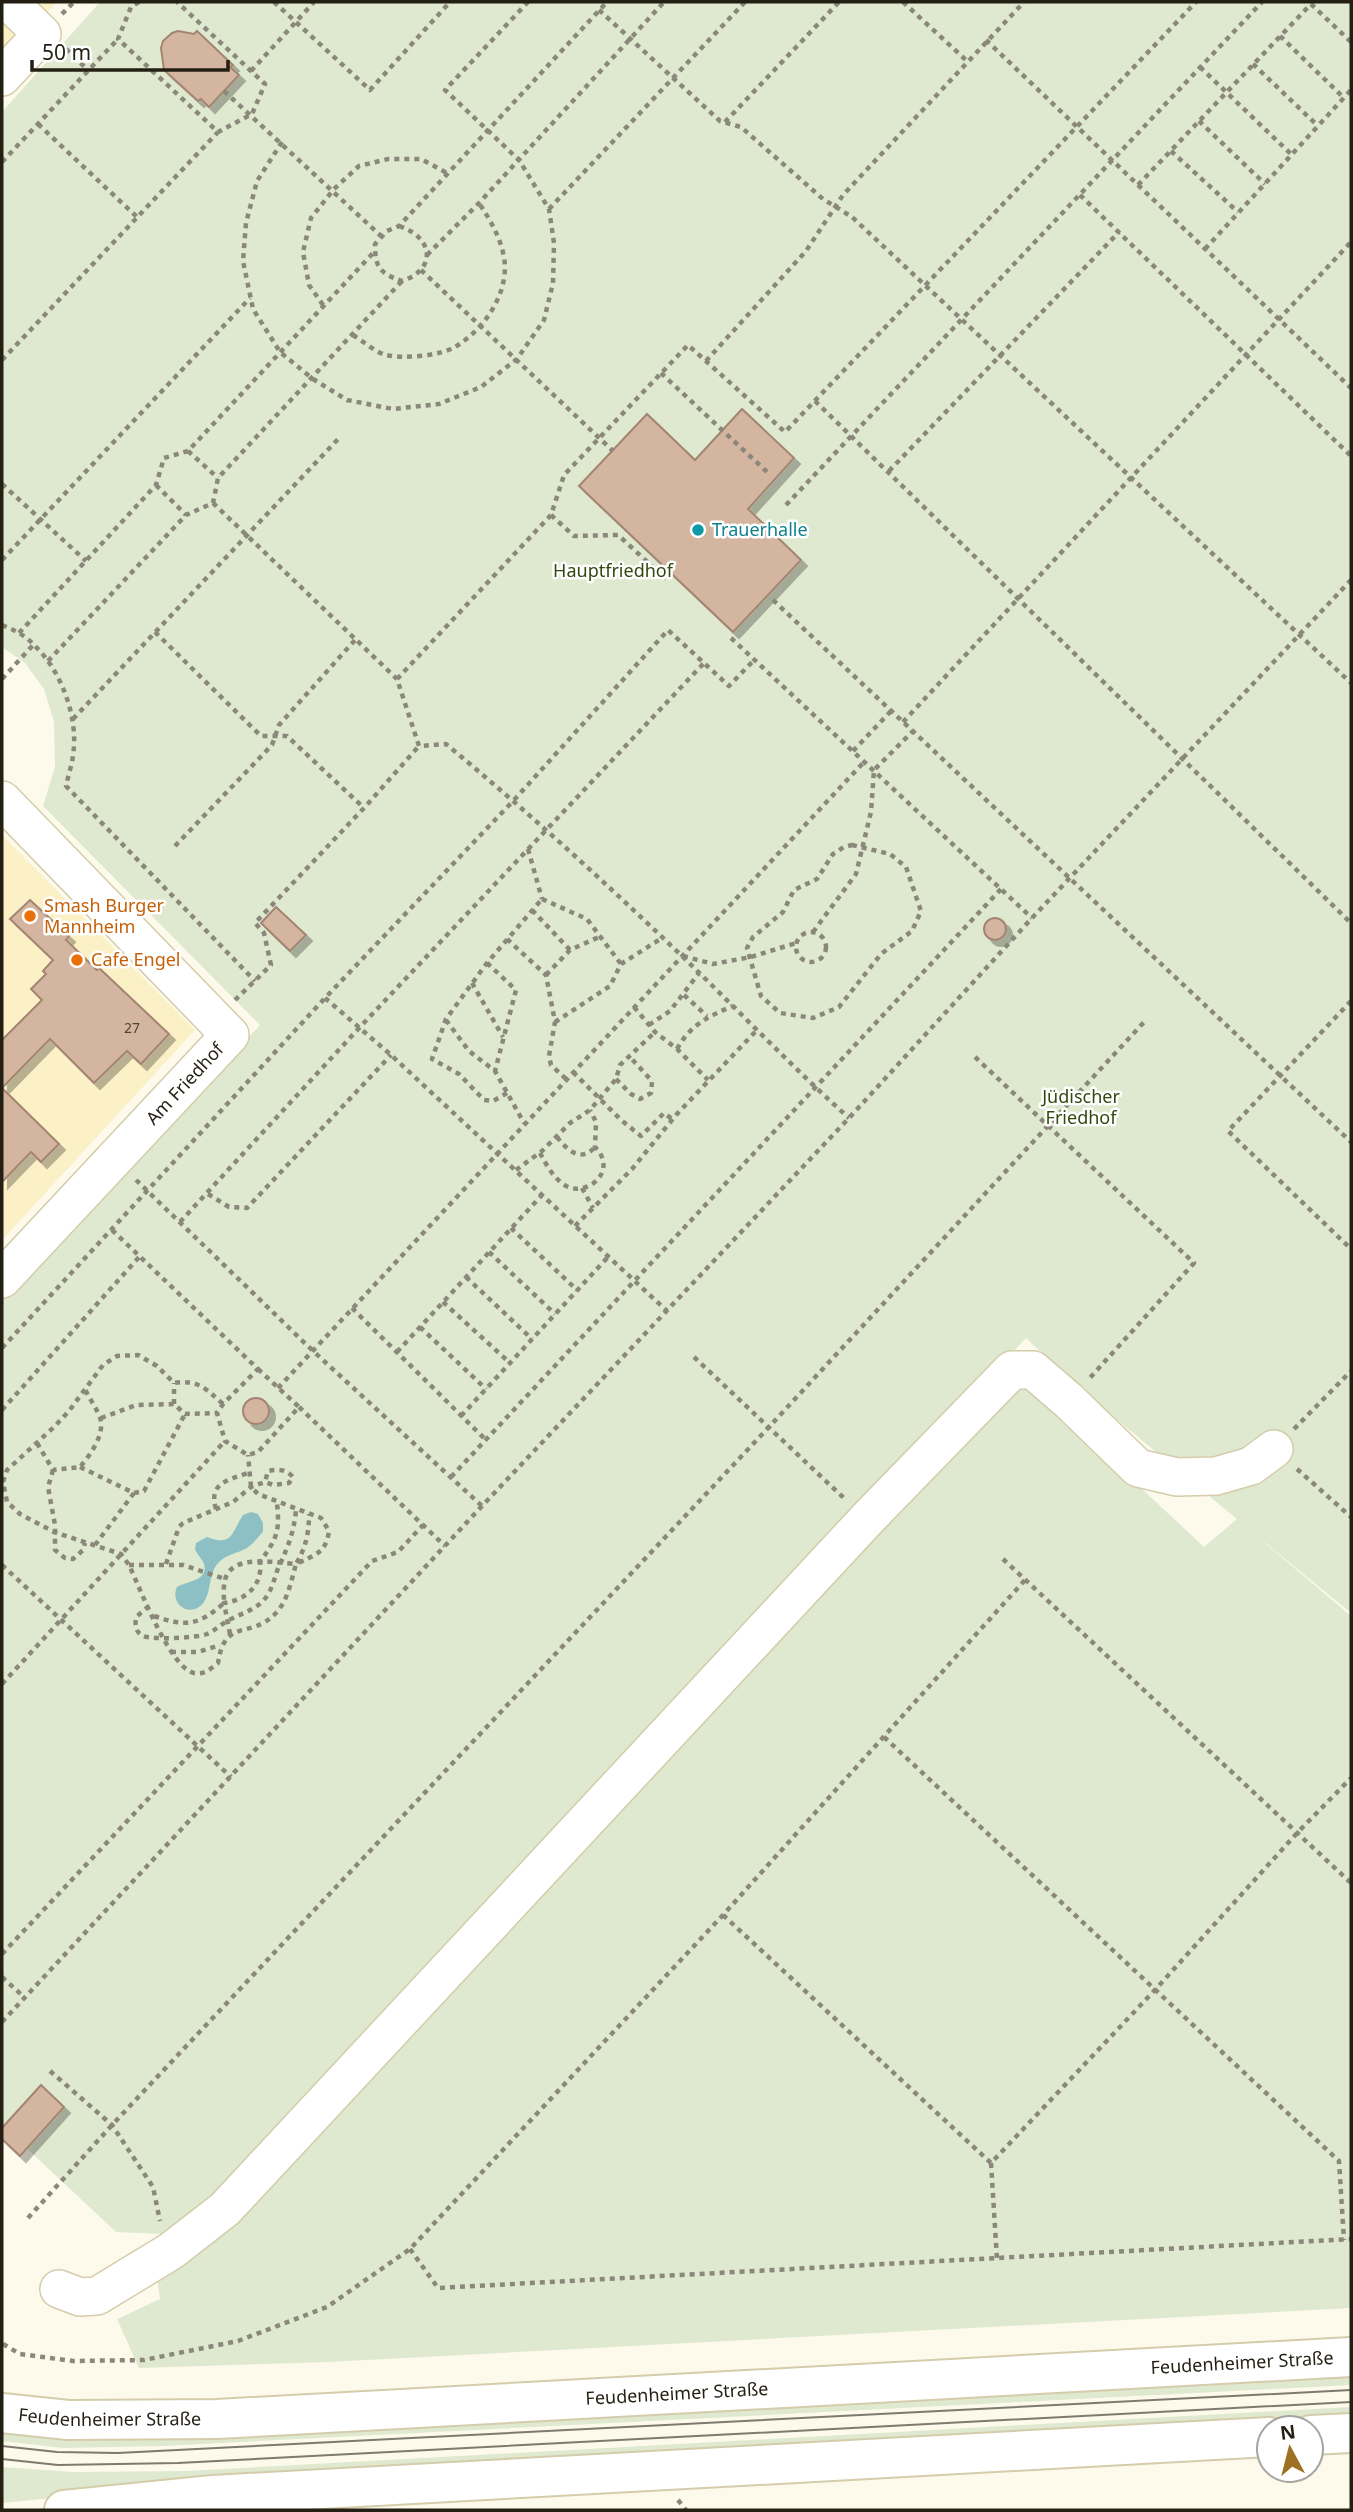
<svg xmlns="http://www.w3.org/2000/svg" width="1353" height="2512" viewBox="0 0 1353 2512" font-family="'Noto Sans',sans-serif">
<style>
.built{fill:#fbf0c6}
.green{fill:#dee9cf}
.water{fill:#8dc0c5}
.building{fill:#d4b5a0;stroke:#a38572;stroke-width:2;filter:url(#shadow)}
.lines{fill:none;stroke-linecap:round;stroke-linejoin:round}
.minor-casing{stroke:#d5ccab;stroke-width:40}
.major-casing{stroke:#d5ccab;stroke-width:42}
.path{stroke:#8b887b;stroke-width:4.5;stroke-dasharray:5 5;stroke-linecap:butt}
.minor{stroke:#fff;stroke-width:37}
.major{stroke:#fff;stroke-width:38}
.tram{stroke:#7e7a6d;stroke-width:2}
.culture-dot{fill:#0f9aa8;stroke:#fff;stroke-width:2.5}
.food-dot{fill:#e8710a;stroke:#fff;stroke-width:2.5}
.labels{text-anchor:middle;stroke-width:5;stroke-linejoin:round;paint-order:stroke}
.number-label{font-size:14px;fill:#4f4436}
.culture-label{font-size:18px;fill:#0d838f;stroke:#fff;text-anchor:start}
.park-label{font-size:18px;fill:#35470e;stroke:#fff}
.food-label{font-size:18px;fill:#c56008;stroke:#fff;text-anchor:start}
.street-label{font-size:18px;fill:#231f13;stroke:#fff}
</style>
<defs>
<filter id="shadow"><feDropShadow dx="6" dy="6" stdDeviation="0" flood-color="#0004"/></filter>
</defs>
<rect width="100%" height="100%" fill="#fdfaec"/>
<g class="built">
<path d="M 2,2 L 57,2 L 2,59 Z"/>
<path d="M 2,835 L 195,1030 L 2,1240 Z"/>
</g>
<g class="green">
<path d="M 100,2 L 1351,2 L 1351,1613 L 1252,1532 L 1351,1616 L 1351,2308 L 328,2362 L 139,2368 L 117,2319 L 160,2299 L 157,2278 L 1008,1387 L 1033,1387 L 1204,1547 L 1237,1519 L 1080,1389 L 1026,1338 L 201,2216 L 163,2234 L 116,2232 L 2,2125 L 2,1300 L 260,1025 L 43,806 L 55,767 L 54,722 L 44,689 L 25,663 L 2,647 L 2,112 Z"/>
<path d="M 1351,2373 L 1351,2385 L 164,2446 L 62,2448 L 2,2441 L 2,2428 Z"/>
<path d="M 1351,2407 L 1351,2415 L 221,2481 L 2,2503 L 2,2467 L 73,2472 L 188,2471 Z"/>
</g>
<path class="water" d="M 251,1512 L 258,1514 L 263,1523 L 263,1532 C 257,1538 251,1547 243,1550 C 234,1554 226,1555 219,1562 C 208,1573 212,1590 204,1602 C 192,1619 169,1605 177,1587 C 186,1581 209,1581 204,1564 C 202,1558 197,1555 195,1549 L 196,1543 L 207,1537 C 233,1547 231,1533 243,1515 Z"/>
<g class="building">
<path d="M 178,31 L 194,34 L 197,31 L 233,65 L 230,67 L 239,75 L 209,107 L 201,99 L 198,101 L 164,70 L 161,48 L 163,41 L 172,33 Z"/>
<path d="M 742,409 L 794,458 L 748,509 L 801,560 L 733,632 L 579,486 L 647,414 L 695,460 Z"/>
<path d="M 30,900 L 69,936 L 66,940 L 97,970 L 99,968 L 169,1034 L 141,1064 L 127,1051 L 94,1083 L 50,1039 L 2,1088 L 2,1040 L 42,1000 L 31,989 L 46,974 L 43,971 L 53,960 L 10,919 Z"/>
<path d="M 276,907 L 306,935 L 290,951 L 261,923 Z"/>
<circle cx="995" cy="929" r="11"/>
<path d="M 2,1088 L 59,1144 L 41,1162 L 31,1152 L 2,1182 Z"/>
<circle cx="256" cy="1411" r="13"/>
<path d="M 41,2085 L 64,2107 L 20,2156 L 2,2139 L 2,2128 Z"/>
</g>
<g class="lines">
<defs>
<g id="minor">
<path d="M 2,77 L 42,34 L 9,2"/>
<path d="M 2,800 L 230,1035 L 2,1279"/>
<path d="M 59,2289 L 80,2297 L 97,2296 L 171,2251 L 225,2209 L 870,1516 L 1012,1370 L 1033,1370 L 1069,1401 L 1138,1468 L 1177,1477 L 1216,1476 L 1251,1466 L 1274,1449"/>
</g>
<g id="major">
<path id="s1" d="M 2,2413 L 68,2420 L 217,2419 L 1351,2357"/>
<path d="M 1311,2435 L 1351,2433"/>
<path d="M 64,2510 L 213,2495 L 1269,2437"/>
</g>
</defs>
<use href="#minor" class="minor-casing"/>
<use href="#major" class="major-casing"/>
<g class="path">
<path d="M 139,2 L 131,7 L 118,39 L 218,132 L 252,114 L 265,84 L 177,2"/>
<path d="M 274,2 L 370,90 L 450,2"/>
<path d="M 903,2 L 967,61"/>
<path d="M 1311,4 L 1351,42"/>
<path d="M 599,10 L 720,121 L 741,127 L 823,199 L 852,217 L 1351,683"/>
<path d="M 62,14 L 74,2"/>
<path d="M 1280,36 L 1344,98"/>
<path d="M 986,40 L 1351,388"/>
<path d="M 66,49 L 88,70"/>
<path d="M 1253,64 L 1318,126"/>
<path d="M 1200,67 L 1292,155"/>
<path d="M 251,71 L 314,2"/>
<path d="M 224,91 L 381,236"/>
<path d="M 1199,121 L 1265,184"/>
<path d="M 725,122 L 839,2"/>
<path d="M 38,124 L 137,217"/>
<path d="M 282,142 L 257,181 L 246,223 L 243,261 L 253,309 L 280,352 L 313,379 L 347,400 L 393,409 L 439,404 L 481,387 L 517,359 L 544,320 L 553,283 L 554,243 L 549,209 L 519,160 L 445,90 L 528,2"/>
<path d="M 1171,151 L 1238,212"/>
<path d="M 2,162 L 118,39"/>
<path d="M 1138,185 L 1311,4"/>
<path d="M 1080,195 L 1351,456"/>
<path d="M 549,209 L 745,2"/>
<path d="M 399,226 C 433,237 438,269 402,281 C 379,273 375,267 375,244 L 387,231 L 399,226 L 607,2"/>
<path d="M 1205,249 L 1351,90"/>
<path d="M 427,255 L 479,203 L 664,2"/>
<path d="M 421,270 L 613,451"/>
<path d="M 323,305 L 309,285 L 303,252 L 311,218 L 334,189 L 359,166 L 388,159 L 421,159 L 447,173"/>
<path d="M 353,335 C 363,341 375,352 386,355 C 404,359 439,356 455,347 C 485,329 510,292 504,257 C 500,236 490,220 479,203"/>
<path d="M 2,360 L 218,132"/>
<path d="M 706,361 L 806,251 L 843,195 L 1024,2"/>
<path d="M 661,373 L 767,472"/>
<path d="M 815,401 L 1351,923"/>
<path d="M 188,451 L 218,478"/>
<path d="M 889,471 L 1119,232"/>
<path d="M 2,484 L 86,561"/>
<path d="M 156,485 L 186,515"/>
<path d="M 213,503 L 397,679 L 419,746 L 446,744 C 528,812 607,884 684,958 C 739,1011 792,1067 849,1118"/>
<path d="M 786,505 L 1262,2"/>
<path d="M 551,515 L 574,536 L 618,535 L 666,579"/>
<path d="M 2,560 L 250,298"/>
<path d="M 773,600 L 1351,1142"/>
<path d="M 2,625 C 14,630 25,635 34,645 C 61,670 79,718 73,755 C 72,765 68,776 66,786 L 255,981"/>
<path d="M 155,632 L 261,736 L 287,736 L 364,808"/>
<path d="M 19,633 L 156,485 L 164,458 L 188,451 L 375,251"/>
<path d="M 731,638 L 1032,918"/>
<path d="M 48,661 L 186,515 L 213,503 L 218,478 L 402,281"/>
<path d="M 2,679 L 34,644"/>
<path d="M 397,679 L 551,515 L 564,475 L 688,345 L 785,432 L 1196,2"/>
<path d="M 73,719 L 340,437"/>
<path d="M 903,722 L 1351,242"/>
<path d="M 853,751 L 891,711"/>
<path d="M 852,845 L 890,854 L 906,867 L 921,911 L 912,931 L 881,954 L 839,1007 L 813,1018 L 780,1013 L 761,996 L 747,948 L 753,937 L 783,912 L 794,890 L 817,879 L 833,854 L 844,847 Z"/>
<path d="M 175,846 L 272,745 L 279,725 L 355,640"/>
<path d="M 528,849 L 542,899"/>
<path d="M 542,899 L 587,919 L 621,964"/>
<path d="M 532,910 L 570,950"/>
<circle cx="811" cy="947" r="15"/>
<path d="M 813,932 L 856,874 L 871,812 L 874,770 L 913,731"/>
<path d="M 507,939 L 546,975 L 555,1022 L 549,1056 L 551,1065 L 566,1079"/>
<path d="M 683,956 L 713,964 L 751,957 L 796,943"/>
<path d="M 487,963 L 516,990 L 495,1071"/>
<path d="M 546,975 L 570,950 L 599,937"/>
<path d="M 472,983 L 503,1037"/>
<path d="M 684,995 L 707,1016"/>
<path d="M 325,998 L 391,1055 L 667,1311"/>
<path d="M 235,1000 L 271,965 L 264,933 L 255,923 L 364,808 L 419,746"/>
<path d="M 1351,1001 L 1228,1131 L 1351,1249"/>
<path d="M 634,1007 L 655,1032 L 677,1049 L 708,1080"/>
<path d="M 446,1020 L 469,1051 L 495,1071 L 524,1123"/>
<path d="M 555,1022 L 610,986 L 621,964 L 662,938"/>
<path d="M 649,1025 L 670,1011 L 699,973"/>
<path d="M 677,1049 C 690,1025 709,1016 733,1006"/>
<path d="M 975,1057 L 1194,1263 L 1088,1380"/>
<path d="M 573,1072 L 621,1120 L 641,1136 L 664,1113 L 672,1119"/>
<path d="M 616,1079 L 631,1094 L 640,1099 L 651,1093 L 652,1081 L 629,1056"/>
<path d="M 507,1093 L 493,1101 L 484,1100 L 459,1074 L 432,1059 L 446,1019 L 487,963 L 542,899"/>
<path d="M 557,1137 C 567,1150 581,1163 595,1147"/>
<path d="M 540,1153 C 546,1164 552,1176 563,1184 C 584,1200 620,1172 595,1147 L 596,1122 L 590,1110"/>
<path d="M 516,1170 L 542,1151 L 570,1123 L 590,1110 L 616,1079 L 620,1065 L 655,1032"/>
<path d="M 136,1180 L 312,1350 L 482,1506"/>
<path d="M 582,1188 L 593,1208"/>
<path d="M 208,1194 L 229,1207 L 247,1208 L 391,1055"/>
<path d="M 180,1222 L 360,1027 L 704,663"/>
<path d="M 575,1226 L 632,1169 L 676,1115 L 757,1030"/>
<path d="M 511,1228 L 577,1290"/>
<path d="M 112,1230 L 258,1369"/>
<path d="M 489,1252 L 555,1314"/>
<path d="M 466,1277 L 532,1339"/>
<path d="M 443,1302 L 510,1363"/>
<path d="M 352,1308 L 486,1440"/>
<path d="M 420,1327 L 486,1389"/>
<path d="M 2,1348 L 325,998 L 514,800 L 668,630 L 729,686 L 754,660"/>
<path d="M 397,1352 L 542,1195"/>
<path d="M 694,1357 L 846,1500"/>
<path d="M 258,1369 L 299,1407 L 258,1452 L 248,1455 L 225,1441 L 217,1413 L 223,1404 Z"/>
<path d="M 278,1388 L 864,762"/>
<path d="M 174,1404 L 174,1383"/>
<path d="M 223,1404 C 206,1389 198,1379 174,1383 L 157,1366 L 138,1355 L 117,1356 L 103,1365 L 69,1411 L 54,1427 L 7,1470 L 3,1482 L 7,1502 L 20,1514 L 54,1532 L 121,1554 L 129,1565 C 140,1588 170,1668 194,1673 C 205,1675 210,1669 218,1663 C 225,1617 249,1640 275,1614 C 288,1601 291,1581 296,1564 C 315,1555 326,1553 329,1531 L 321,1518 L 258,1494 L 251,1487 L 248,1455"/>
<path d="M 299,1407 L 445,1546"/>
<path d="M 2,1410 L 140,1256"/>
<path d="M 461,1416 L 608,1257"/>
<path d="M 101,1418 L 136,1405 L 174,1404 L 185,1414 L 217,1413"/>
<path d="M 1294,1429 L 1351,1371"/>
<path d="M 37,1443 L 53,1470 L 80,1467 C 91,1454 107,1432 99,1415 C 95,1406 89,1398 85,1389"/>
<path d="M 80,1467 L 134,1493 L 144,1491 L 185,1414"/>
<path d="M 1297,1469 L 1351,1517"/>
<path d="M 53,1470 L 48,1487 L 55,1525 L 55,1550 L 65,1558 L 73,1559 L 83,1550 L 85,1543"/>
<path d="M 451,1477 L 1001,889"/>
<path d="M 216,1509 C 208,1483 228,1480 248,1473"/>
<path d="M 95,1545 L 134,1493"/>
<path d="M 1003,1559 L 1351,1883"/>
<path d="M 166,1564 L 179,1527 L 183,1523 L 233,1502 L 251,1487 L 265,1482 L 273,1485 L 289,1483 L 293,1477 C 286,1469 278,1469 268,1471 L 265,1482"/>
<path d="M 2,1565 L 231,1777"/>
<path d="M 129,1565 L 183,1565 L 225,1579"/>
<path d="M 149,1606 L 136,1617 C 135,1624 135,1632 143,1636 C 153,1640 197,1638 207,1634 C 214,1631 219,1626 226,1622 C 238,1614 252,1612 263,1601 C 274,1589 274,1575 281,1562 C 289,1544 294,1531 296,1510"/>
<path d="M 154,1616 C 186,1627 198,1626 224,1603 C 224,1596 223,1587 225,1580 C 231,1553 277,1563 296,1564 C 306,1547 309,1533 309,1514"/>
<path d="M 230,1634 L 224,1603 C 246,1600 263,1585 260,1562 C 277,1538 280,1532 277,1503"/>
<path d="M 171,1652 L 198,1652 L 220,1645"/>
<path d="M 2,1684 L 225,1441"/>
<path d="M 884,1737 L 1339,2161 L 1344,2240"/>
<path d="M 723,1915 L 991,2163 L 1154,1991 L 1298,1832 L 1351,1778"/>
<path d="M 2,1954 L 372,1561 L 398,1552 L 423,1525"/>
<path d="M 2,1977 L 24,1997"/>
<path d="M 2,2022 L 482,1506 L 849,1118 L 1032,918 L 1351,580"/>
<path d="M 50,2071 L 112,2125 L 153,2187 L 160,2221"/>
<path d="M 991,2163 L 997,2259"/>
<path d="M 28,2218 L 112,2125 L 769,1427 L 1145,1021"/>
<path d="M 410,2249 L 438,2288 L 1351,2239"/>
<path d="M 3,2344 L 20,2354 L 73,2361 L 144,2360 L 238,2341 L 327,2307 L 410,2249 L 723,1915 L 1025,1580"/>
<path d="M 678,2500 L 686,2510"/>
</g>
<use href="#minor" class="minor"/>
<use href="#major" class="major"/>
<g class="tram">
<path d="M 2,2446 L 57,2452 L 118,2453 L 1351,2390"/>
<path d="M 2,2459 L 58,2465 L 178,2463 L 1351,2402"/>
</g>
</g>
<circle class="culture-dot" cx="698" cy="530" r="7"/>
<g class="food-dot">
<circle cx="30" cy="916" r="7"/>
<circle cx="77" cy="960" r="7"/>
</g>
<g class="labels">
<g class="number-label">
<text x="132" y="1033">27</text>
</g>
<g class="culture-label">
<text x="712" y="536">Trauerhalle</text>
</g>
<g class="park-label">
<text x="613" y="577">Hauptfriedhof</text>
<text x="1081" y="1103">Jüdischer<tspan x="1081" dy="21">Friedhof</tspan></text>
</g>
<g class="food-label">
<text x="44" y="912">Smash Burger<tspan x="44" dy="21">Mannheim</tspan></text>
<text x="91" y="966">Cafe Engel</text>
</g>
<g class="street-label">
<text transform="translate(185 1084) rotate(-47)" y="6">Am Friedhof</text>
<text dy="6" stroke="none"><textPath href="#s1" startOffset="1242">Feudenheimer Straße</textPath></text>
<text dy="6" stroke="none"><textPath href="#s1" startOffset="676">Feudenheimer Straße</textPath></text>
<text dy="6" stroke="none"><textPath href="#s1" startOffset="108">Feudenheimer Straße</textPath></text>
</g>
</g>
<rect width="1353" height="2512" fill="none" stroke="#231f13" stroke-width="7"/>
<g transform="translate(1290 2449) rotate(353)"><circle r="33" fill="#ffffff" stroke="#a7a5a1" stroke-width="2"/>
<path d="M0-5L12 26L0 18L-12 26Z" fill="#9e7021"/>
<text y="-10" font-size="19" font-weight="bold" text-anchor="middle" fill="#231f13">N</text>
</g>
<path d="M32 60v10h196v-10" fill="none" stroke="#231f13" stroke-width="3.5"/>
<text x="42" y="60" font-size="21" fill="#231f13" stroke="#ffffff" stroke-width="5" paint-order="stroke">50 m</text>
</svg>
